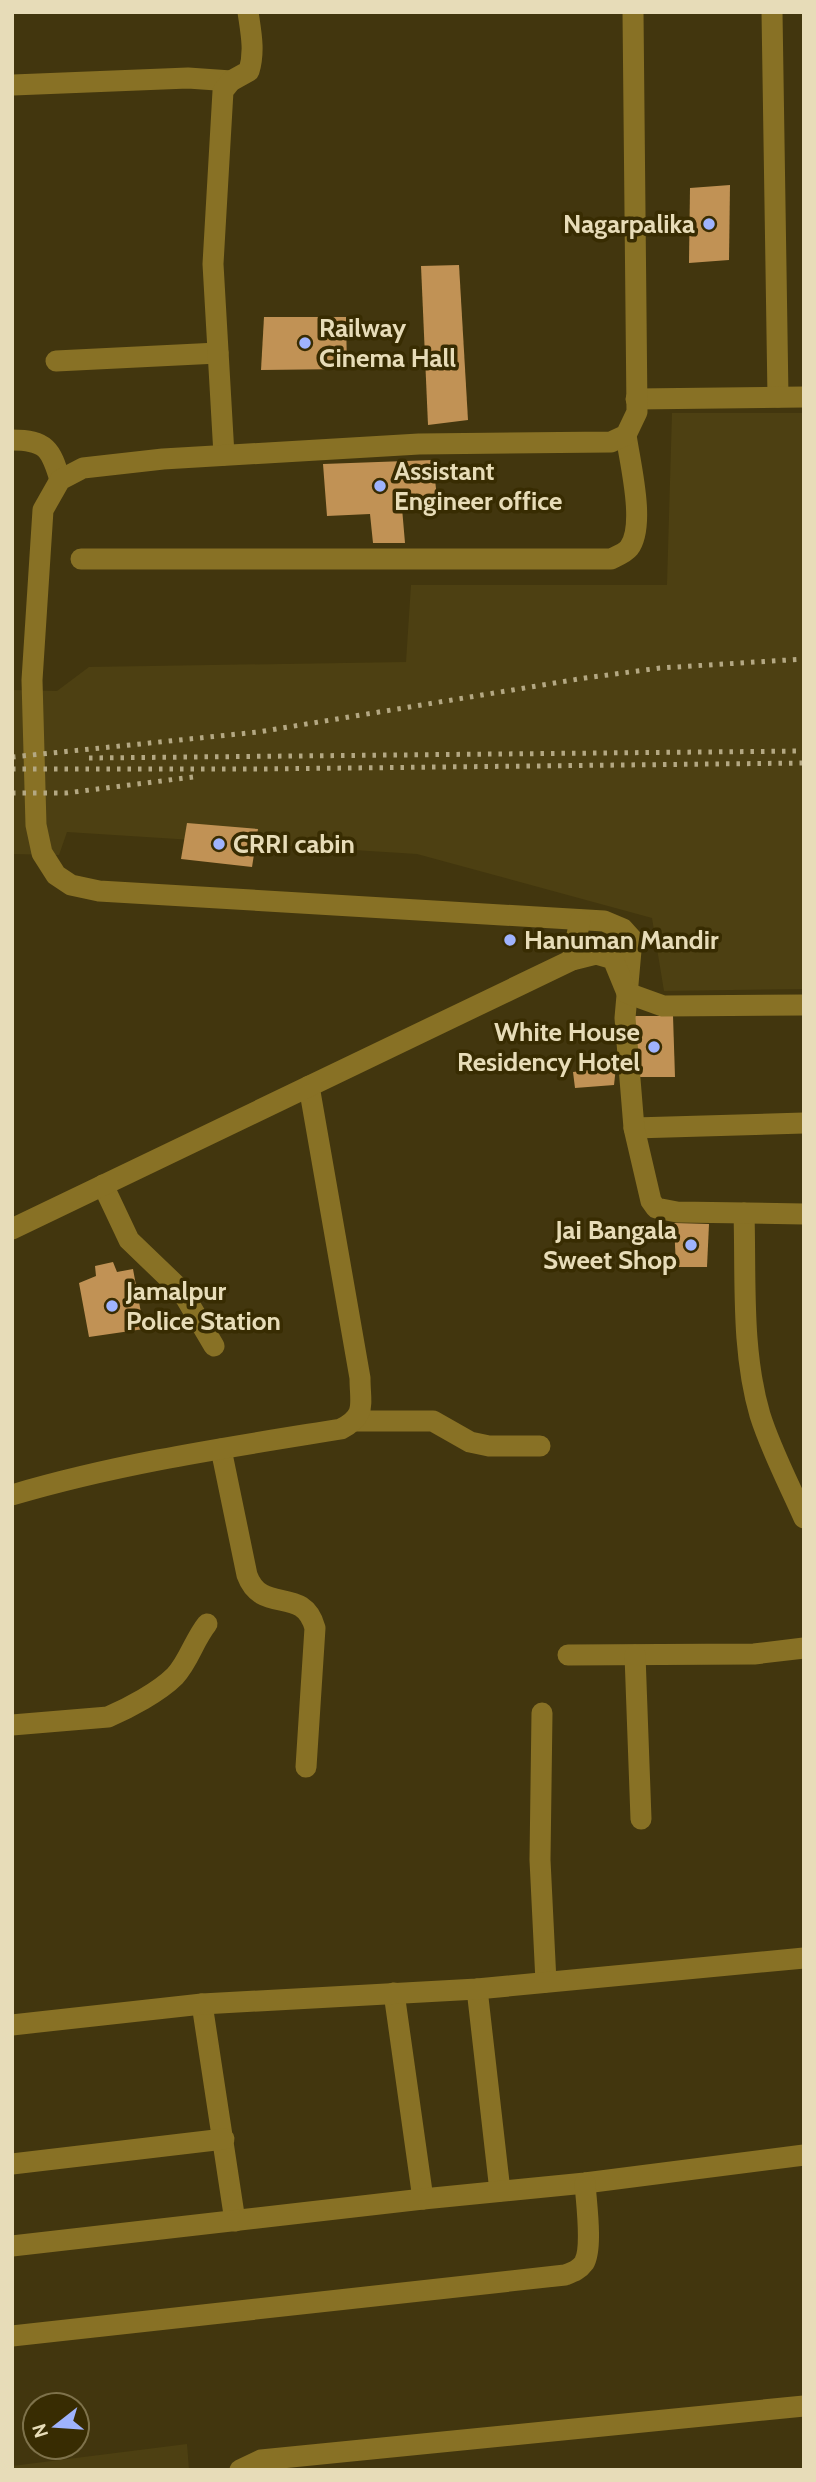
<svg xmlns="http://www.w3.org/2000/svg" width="816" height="2482" viewBox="0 0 816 2482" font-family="Cabin,sans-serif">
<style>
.built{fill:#4d4012}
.building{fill:#c19255}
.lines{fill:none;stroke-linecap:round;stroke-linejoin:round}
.street{stroke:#887125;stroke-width:21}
.secondary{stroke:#887125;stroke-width:21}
.rail{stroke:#b4a883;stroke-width:5;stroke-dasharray:3.5 7;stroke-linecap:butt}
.poi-dot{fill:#9fb3fd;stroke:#382c02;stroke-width:2.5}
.labels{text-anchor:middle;stroke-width:7;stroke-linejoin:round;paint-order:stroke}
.poi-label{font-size:26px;font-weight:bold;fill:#e7dcb8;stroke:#382c02;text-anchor:start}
</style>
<rect width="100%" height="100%" fill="#42360e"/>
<g class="built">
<path d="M 672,413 L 804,413 L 804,989 L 664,991 L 652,918 L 417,854 L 67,832 L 59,855 L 12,854 L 12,690 L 57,691 L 89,667 L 406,662 L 411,585 L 667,585 Z"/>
<path d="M 187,2444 L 189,2470 L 12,2470 L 12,2466 Z"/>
</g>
<g class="building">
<path d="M 730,185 L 729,260 L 689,263 L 690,188 Z"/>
<path d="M 459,265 L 468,420 L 428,425 L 421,266 Z"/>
<path d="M 264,317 L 346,317 L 347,369 L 261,370 Z"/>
<path d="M 433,460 L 438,508 L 402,508 L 405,543 L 373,543 L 370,514 L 327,516 L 323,464 Z"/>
<path d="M 187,823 L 258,829 L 252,867 L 181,859 Z"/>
<path d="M 633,1016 L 673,1016 L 675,1077 L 637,1077 Z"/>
<path d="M 616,1067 L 614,1085 L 575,1088 L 573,1072 Z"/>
<path d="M 674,1223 L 709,1224 L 707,1267 L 676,1267 Z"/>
<path d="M 113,1262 L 117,1272 L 133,1269 L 144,1329 L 89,1337 L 79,1283 L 96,1276 L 95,1266 Z"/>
</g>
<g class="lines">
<g class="street">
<path d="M 772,12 L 778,397"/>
<path d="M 13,85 L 188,78 L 231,81"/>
<path d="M 56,361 L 218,353"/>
<path d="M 636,399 L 804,397"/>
<path d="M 12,440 C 46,440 51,449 60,480"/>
<path d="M 224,455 L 213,264 L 223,91 L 231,81 L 249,71 C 255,51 251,33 248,12"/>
<path d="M 81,559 L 611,559 C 617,556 625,553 629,548 C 646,526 630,463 626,435"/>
<path d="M 634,1128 L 804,1123"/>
<path d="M 103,1185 L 129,1240 L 181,1290 L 214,1346"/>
<path d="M 744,1213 C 746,1280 741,1350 760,1415 C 771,1450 789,1484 804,1518"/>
<path d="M 356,1421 L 433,1421 L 470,1442 L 489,1446 L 540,1446"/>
<path d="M 221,1449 L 247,1575 C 262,1616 303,1584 315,1628 L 306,1767"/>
<path d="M 12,1495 C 120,1463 230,1447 341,1429 C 367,1416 360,1404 360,1378 L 309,1086"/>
<path d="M 568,1655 L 754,1654 L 804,1648"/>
<path d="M 635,1655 L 641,1819"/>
<path d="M 542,1713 L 540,1860 L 546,1982"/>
<path d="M 12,1725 L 108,1717 C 129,1708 159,1692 175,1676 C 189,1661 194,1640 207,1624"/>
<path d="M 477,1989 L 500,2191"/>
<path d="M 394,1993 L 423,2199"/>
<path d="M 202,2004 L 235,2221"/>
<path d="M 12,2025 L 202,2004 L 477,1989 L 804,1958"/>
<path d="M 12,2164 L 224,2139"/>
<path d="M 12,2246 L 423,2199 L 585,2183 L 804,2155"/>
<path d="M 12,2336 L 565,2275 C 573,2272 579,2270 584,2263 C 593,2248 586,2201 585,2183"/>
<path d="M 240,2470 L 261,2460 L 804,2406"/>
</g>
<g class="secondary">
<path d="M 633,12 L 637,412 L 626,435 L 611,442 L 419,444 L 163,459 L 83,468 L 60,480 L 43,510 L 32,680 L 36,825 L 42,853 L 56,875 L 71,885 L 99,891 L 604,921 L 623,929 L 632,939 L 625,1018 L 634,1128 L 651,1201 L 656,1208 L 677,1212 L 804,1214"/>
<path d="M 572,960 L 580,920"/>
<path d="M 12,1229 L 572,960 L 596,954 L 613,959 L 627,993 L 663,1006 L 804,1005"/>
</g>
<g class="rail">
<path d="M 12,757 L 258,732 L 585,678 L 660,668 L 804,659"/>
<path d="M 89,758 L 804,751"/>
<path d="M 12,769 L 258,769 L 804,763"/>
<path d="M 12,793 L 66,793 L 193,777"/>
</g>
</g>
<g class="poi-dot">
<circle cx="709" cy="224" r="7"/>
<circle cx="305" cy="343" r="7"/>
<circle cx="380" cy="486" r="7"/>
<circle cx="219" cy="844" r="7"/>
<circle cx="510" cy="940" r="7"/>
<circle cx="654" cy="1047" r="7"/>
<circle cx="691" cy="1245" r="7"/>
<circle cx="112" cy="1306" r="7"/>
</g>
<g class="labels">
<g class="poi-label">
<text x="695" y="233" text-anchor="end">Nagarpalika</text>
<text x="319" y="337">Railway<tspan x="319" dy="30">Cinema Hall</tspan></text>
<text x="394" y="480">Assistant<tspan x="394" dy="30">Engineer office</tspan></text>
<text x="233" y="853">CRRI cabin</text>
<text x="524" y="949">Hanuman Mandir</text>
<text x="640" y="1041" text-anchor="end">White House<tspan x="640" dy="30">Residency Hotel</tspan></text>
<text x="677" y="1239" text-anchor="end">Jai Bangala<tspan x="677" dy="30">Sweet Shop</tspan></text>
<text x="126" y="1300">Jamalpur<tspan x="126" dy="30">Police Station</tspan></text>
</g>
</g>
<rect width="816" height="2482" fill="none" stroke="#e7dcb8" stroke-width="28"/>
<g transform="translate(56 2426) rotate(253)"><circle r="33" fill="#382c02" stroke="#7e724b" stroke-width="2"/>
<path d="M0-5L12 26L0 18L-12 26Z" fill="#9fb3fd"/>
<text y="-10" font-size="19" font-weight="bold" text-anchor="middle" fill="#e7dcb8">N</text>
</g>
</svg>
